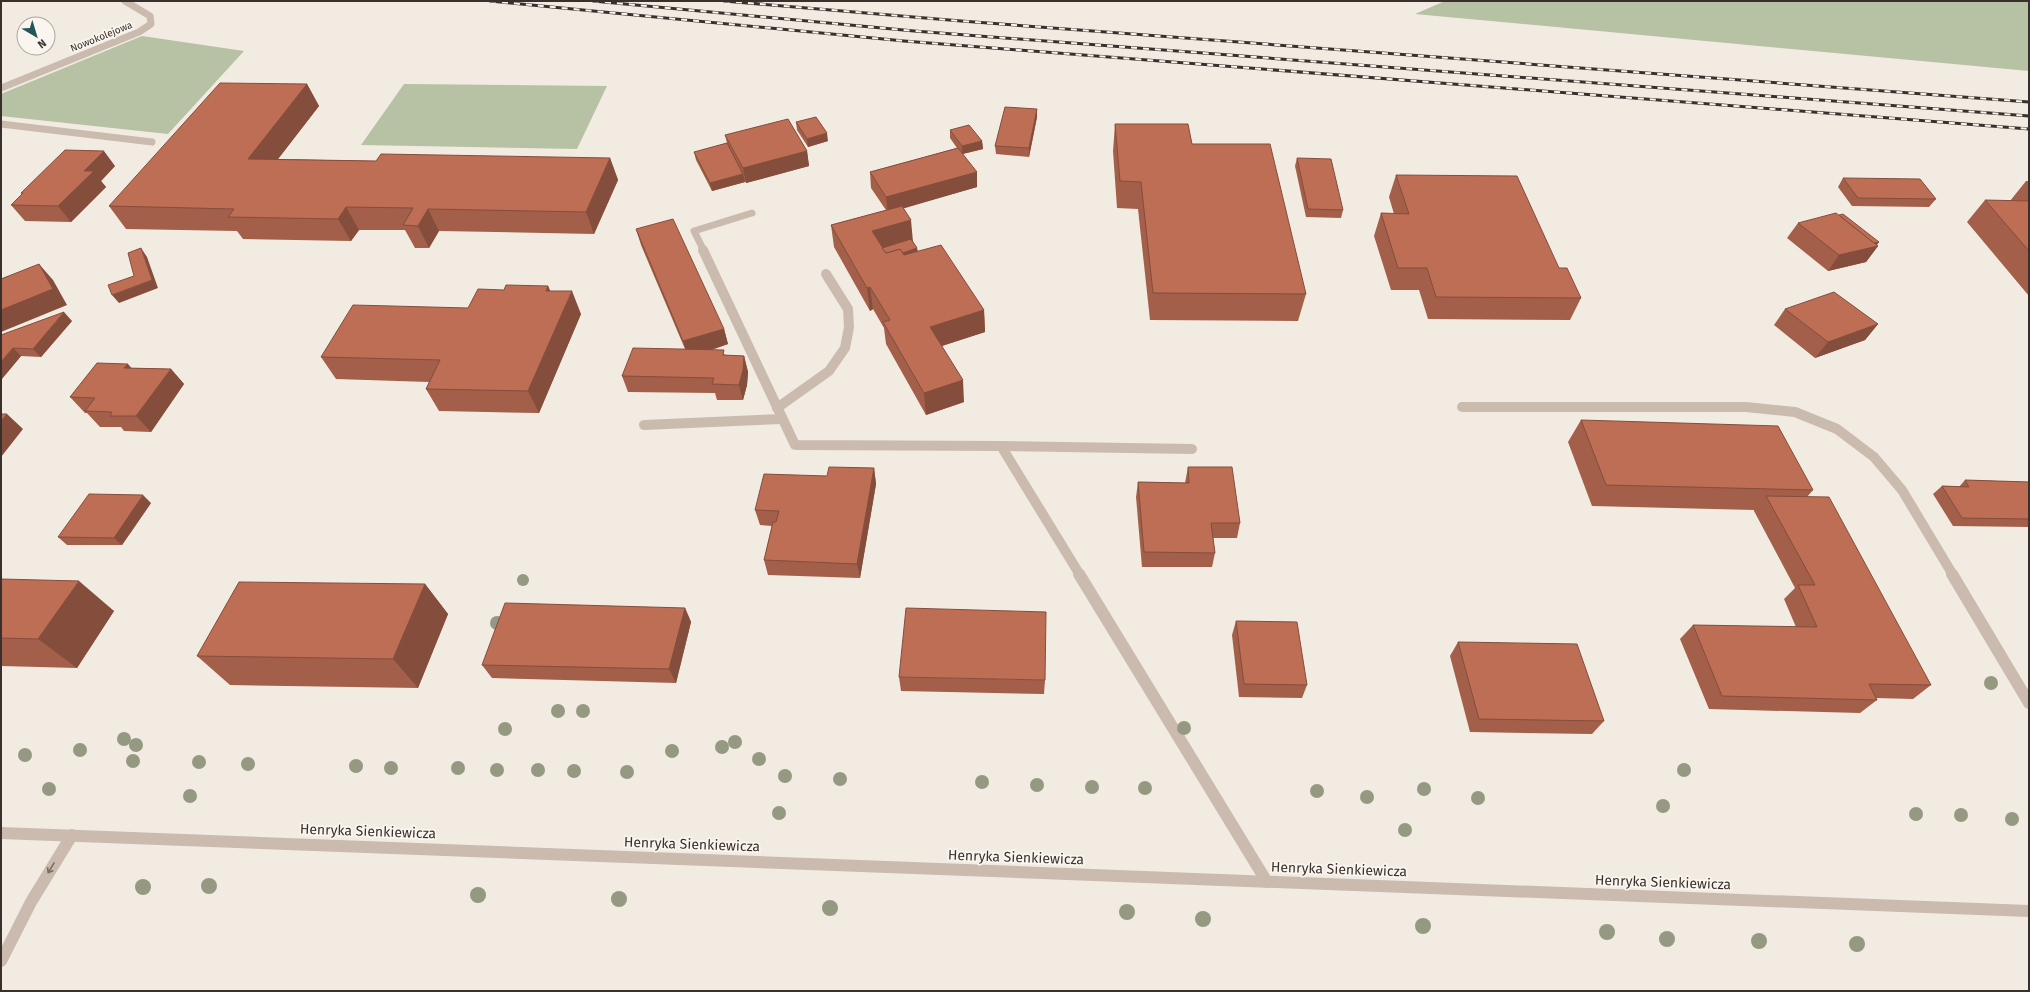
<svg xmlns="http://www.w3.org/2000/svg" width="2030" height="992" viewBox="0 0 2030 992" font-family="'Fira Sans',sans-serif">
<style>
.green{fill:#b7c1a3}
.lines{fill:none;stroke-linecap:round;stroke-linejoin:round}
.minor-far2{stroke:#cabbae;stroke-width:7}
.minor-far1{stroke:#cabbae;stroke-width:10}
.minor{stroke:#cabbae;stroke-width:12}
.rail-casing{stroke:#39302c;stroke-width:3}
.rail{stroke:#faf5ef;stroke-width:2;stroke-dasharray:6;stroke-linecap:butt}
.tree{fill:#959981}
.wall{fill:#a35f49}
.shaded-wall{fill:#844d3c}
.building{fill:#bd6e55;stroke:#844d3c}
.oneway{stroke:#7a6f66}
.labels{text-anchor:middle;stroke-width:3.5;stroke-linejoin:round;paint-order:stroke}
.far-street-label{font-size:10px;fill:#39302c;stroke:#faf5ef}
.near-street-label{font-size:14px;fill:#39302c;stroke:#faf5ef}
</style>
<rect width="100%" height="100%" fill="#f2ebe2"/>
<g class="green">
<path d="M 1445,1 L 2029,1 L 2029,71 L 1415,14 Z"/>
<path d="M 142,36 L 244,51 L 168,134 L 1,116 L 1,94 Z"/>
<path d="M 404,84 L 607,86 L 577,149 L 361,145 Z"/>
</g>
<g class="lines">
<g class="minor-far2">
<path d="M 1,88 L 139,32 L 151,24 L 150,16 L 125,1"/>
<path d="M 1,124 L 152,142"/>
<path d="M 704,251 L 694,231 L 752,213"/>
</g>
<g class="minor-far1">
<path d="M 703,250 L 795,445 L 1001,446 L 1080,575"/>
<path d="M 1462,407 L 1746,407 L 1795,412 L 1837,429 L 1874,457 L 1902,490 L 1953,575"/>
<path d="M 777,408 L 829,371 L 845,348 L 849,327 L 848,309 L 826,274"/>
<path d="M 644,425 L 782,419"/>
<path d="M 1001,446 L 1192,449"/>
</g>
<g class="minor">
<path d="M 1079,574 L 1267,882"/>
<path d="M 1952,574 L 2029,703"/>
<path d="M 1,833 L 2029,911"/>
<path d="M 1,961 L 31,902 L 72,835"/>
</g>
<defs>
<g id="rail">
<path d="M 490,1 L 904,41 L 2029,129"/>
<path d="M 593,1 L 914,31 L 2029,116"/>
<path d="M 724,1 L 961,21 L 2029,102"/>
</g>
</defs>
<use href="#rail" class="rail-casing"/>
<use href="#rail" class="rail"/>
</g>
<g class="tree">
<circle cx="523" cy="580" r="6"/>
<circle cx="497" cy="623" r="7"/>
<circle cx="1991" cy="683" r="7"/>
<circle cx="558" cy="711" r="7"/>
<circle cx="583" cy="711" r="7"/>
<circle cx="1184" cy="728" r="7"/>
<circle cx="505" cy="729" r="7"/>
<circle cx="124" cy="739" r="7"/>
<circle cx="735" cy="742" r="7"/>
<circle cx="136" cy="745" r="7"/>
<circle cx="722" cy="747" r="7"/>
<circle cx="80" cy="750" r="7"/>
<circle cx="672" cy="751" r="7"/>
<circle cx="25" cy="755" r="7"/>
<circle cx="759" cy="759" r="7"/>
<circle cx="133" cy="761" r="7"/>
<circle cx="199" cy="762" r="7"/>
<circle cx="248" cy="764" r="7"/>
<circle cx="356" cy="766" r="7"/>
<circle cx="391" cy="768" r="7"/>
<circle cx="458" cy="768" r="7"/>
<circle cx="497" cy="770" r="7"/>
<circle cx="538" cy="770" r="7"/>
<circle cx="1684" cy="770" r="7"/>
<circle cx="574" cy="771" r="7"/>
<circle cx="627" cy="772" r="7"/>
<circle cx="785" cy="776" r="7"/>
<circle cx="840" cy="779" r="7"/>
<circle cx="982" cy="782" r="7"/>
<circle cx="1037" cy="785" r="7"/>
<circle cx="1092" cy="787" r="7"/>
<circle cx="1145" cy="788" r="7"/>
<circle cx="49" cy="789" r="7"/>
<circle cx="1424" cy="789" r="7"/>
<circle cx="1317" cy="791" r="7"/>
<circle cx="190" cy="796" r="7"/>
<circle cx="1367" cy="797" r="7"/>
<circle cx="1478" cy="798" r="7"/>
<circle cx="1663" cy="806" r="7"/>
<circle cx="779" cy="813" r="7"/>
<circle cx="1916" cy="814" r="7"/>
<circle cx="1961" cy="815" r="7"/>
<circle cx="2012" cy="819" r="7"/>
<circle cx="1405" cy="830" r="7"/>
<circle cx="209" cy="886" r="8"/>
<circle cx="143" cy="887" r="8"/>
<circle cx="478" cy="895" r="8"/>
<circle cx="619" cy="899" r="8"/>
<circle cx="830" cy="908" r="8"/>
<circle cx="1127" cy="912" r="8"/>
<circle cx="1203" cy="919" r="8"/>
<circle cx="1423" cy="926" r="8"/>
<circle cx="1607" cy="932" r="8"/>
<circle cx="1667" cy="939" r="8"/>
<circle cx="1759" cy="941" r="8"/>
<circle cx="1857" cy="944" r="8"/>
</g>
<g class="wall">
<path d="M 307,84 L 319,106 L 278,159 L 376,161 L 610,158 L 618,180 L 594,234 L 439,231 L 429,248 L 415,248 L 405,230 L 359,230 L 351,241 L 243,239 L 237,231 L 126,229 L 109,206 Z"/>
<path d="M 1037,109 L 1037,117 L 1029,157 L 996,154 L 995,146 Z"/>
<path d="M 796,122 L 828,141 L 808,147 L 797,130 Z"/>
<path d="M 1115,124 L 1192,144 L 1306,294 L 1298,321 L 1150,320 L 1138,209 L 1117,208 L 1113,151 Z"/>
<path d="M 950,130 L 982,141 L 983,149 L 963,154 L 977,187 L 903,208 L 913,242 L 917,248 L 918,252 L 984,310 L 985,332 L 942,346 L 964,402 L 926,415 L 886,344 L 884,328 L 873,309 L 870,311 L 834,247 L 831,225 L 886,210 L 871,188 L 870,172 L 957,148 L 950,138 Z"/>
<path d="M 725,135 L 807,151 L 809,166 L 746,183 L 745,181 L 745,182 L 712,191 L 696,160 L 694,152 L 727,143 Z"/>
<path d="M 1297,158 L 1343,210 L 1341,218 L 1306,217 L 1295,166 Z"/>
<path d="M 115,166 L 101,181 L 106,187 L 71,222 L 25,221 L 11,205 L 22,195 L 21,193 Z"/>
<path d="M 1396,175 L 1559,268 L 1581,298 L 1570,320 L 1428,319 L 1419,290 L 1391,290 L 1374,236 L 1381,213 L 1394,214 L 1389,197 Z"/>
<path d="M 1843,178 L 1936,199 L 1929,207 L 1852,206 L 1838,187 Z"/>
<path d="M 2026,181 L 2029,181 L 2029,296 L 1967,222 L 1985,200 L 2010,201 Z"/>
<path d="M 1798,223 L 1879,242 L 1877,244 L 1878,246 L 1866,262 L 1828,271 L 1787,238 Z"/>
<path d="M 636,229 L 724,329 L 728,344 L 712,350 L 726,355 L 744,356 L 748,372 L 747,385 L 743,400 L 717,400 L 715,393 L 628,392 L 622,376 L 685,349 L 641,245 Z"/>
<path d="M 548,286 L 550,291 L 581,314 L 539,413 L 439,411 L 426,389 L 429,382 L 336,379 L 321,357 L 468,308 L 504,290 Z"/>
<path d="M 1785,309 L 1878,324 L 1865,340 L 1815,358 L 1774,325 Z"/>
<path d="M 72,321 L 41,357 L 21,356 L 1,380 L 1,335 Z"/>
<path d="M 132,368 L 171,369 L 184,384 L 151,432 L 124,431 L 121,427 L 100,427 L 87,413 L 85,413 L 70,397 Z"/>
<path d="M 1581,420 L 1813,490 L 1807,497 L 1931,685 L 1913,699 L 1876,698 L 1877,700 L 1860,713 L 1709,709 L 1680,639 L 1693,625 L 1796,627 L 1784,599 L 1795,588 L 1754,511 L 1754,510 L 1592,506 L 1568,442 Z"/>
<path d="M 1188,467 L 1240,523 L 1237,538 L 1213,538 L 1215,553 L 1212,567 L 1142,567 L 1136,497 L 1138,482 L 1185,483 Z"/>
<path d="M 874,468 L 876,484 L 860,578 L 768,575 L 764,560 L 772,526 L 760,525 L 755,510 L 827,476 Z"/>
<path d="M 1965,480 L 2029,482 L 2029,527 L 1953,526 L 1933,494 L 1942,486 L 1959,487 Z"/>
<path d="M 151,503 L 122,545 L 67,545 L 58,537 Z"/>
<path d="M 1,579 L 114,611 L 77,668 L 1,666 Z"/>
<path d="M 425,584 L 448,614 L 418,688 L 230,685 L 197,656 Z"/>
<path d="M 685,608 L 691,622 L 676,683 L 492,678 L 482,665 Z"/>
<path d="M 1236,621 L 1307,685 L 1302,698 L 1239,697 L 1232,635 Z"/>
<path d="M 1458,642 L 1604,721 L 1592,734 L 1470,732 L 1450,656 Z"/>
<path d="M 899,677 L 1045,680 L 1044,694 L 901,691 Z"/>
</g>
<g class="shaded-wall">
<path d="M 307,84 L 319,106 L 261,181 L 248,159 Z"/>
<path d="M 1037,109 L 1037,117 L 1029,157 L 1029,148 Z"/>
<path d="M 827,133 L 828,141 L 808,147 L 807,139 Z"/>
<path d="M 982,141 L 983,149 L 962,154 L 962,146 Z"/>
<path d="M 104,151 L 115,166 L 101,181 L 106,187 L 71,222 L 58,206 L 84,171 Z"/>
<path d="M 807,151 L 809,166 L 746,183 L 743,168 Z"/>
<path d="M 610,158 L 618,180 L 594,234 L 586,212 Z"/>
<path d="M 977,172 L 977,187 L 888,213 L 886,197 Z"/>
<path d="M 743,174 L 745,182 L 712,191 L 710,183 Z"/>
<path d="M 346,207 L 359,230 L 351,241 L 338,219 Z"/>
<path d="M 428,209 L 439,231 L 429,248 L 418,226 Z"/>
<path d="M 911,220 L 913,242 L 882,251 L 872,231 Z"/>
<path d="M 1879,242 L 1875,247 L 1878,246 L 1866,262 L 1828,271 L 1839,255 L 1863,245 Z"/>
<path d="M 141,248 L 147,257 L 158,288 L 119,303 L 112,295 L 152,280 Z"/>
<path d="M 917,248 L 918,257 L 886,258 Z"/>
<path d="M 39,264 L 53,280 L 67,305 L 1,332 L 1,310 Z"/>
<path d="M 548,286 L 558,308 L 546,291 Z"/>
<path d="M 870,287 L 873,309 L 870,311 L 867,288 Z"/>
<path d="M 572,291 L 581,314 L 539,413 L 528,391 Z"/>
<path d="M 984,310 L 985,332 L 932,349 L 930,327 Z"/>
<path d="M 64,312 L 72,321 L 41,357 L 33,349 Z"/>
<path d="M 1878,324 L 1865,340 L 1815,358 L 1828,342 Z"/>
<path d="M 724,329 L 728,344 L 688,357 L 683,341 Z"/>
<path d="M 13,348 L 21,356 L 1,380 L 1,362 Z"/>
<path d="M 744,356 L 748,372 L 747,385 L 743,400 L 739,385 Z"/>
<path d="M 128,364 L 141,379 L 124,368 Z"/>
<path d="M 171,369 L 184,384 L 151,432 L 136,416 Z"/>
<path d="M 963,380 L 964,402 L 926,415 L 924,393 Z"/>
<path d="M 7,414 L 23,429 L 1,457 L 1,421 Z"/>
<path d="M 874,468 L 876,484 L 860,578 L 857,564 Z"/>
<path d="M 143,495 L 151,503 L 122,545 L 114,538 Z"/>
<path d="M 79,581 L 114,611 L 77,668 L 38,639 Z"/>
<path d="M 425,584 L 448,614 L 418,688 L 393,659 Z"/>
<path d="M 685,608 L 691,622 L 676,683 L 669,669 Z"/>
</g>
<g class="building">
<path d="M 220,83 L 307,84 L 248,159 L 376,161 L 381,154 L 610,158 L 586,212 L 428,209 L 418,226 L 403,225 L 413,208 L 346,207 L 338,219 L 228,217 L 234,209 L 109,206 Z"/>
<path d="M 1005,107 L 1037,109 L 1029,148 L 995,146 Z"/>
<path d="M 816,117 L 827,133 L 807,139 L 796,122 Z"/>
<path d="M 788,119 L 807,151 L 743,168 L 725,135 Z"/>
<path d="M 1115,124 L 1188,124 L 1192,144 L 1270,144 L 1306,294 L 1153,293 L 1141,182 L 1120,181 Z"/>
<path d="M 969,125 L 982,141 L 962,146 L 950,130 Z"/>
<path d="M 727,143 L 743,174 L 710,183 L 694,152 Z"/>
<path d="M 958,148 L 977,172 L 886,197 L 870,172 Z"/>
<path d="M 65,150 L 104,151 L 84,171 L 94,171 L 58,206 L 11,205 L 23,193 L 21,193 Z"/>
<path d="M 1297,158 L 1331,159 L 1343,210 L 1308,209 Z"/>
<path d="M 1396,175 L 1517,176 L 1559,268 L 1567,268 L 1581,298 L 1436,297 L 1427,268 L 1398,268 L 1381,213 L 1409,214 Z"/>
<path d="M 1843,178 L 1920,179 L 1936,199 L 1858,198 Z"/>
<path d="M 1985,200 L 2029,201 L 2029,251 Z"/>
<path d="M 902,206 L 911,220 L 872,231 L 886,253 L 900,249 L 904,255 L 941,245 L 984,310 L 930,327 L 963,380 L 924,393 L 883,322 L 890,320 L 870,287 L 867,288 L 831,225 Z"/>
<path d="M 1836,213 L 1878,246 L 1839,255 L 1798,223 Z"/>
<path d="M 1843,214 L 1879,242 L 1874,243 L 1839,215 Z"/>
<path d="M 673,219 L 724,329 L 683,341 L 636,229 Z"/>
<path d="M 911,239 L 917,248 L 903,253 L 900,249 L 886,253 L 882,248 Z"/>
<path d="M 141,248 L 152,280 L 112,295 L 108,285 L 134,276 L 128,253 Z"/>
<path d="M 39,264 L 53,289 L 1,310 L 1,279 Z"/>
<path d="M 506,285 L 548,286 L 546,291 L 572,291 L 528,391 L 426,389 L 440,360 L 321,357 L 353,305 L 468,308 L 478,289 L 504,290 Z"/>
<path d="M 1834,292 L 1878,324 L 1828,342 L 1785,309 Z"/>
<path d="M 64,312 L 33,349 L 13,348 L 1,362 L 1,335 Z"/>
<path d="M 633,348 L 724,350 L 723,355 L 744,356 L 743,370 L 739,385 L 712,384 L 714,378 L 622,376 Z"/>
<path d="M 97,363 L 128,364 L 124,368 L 171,369 L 136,416 L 110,416 L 112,412 L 85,411 L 95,398 L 70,397 Z"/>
<path d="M 1,414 L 7,414 L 1,421 Z"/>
<path d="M 1581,420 L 1778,426 L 1813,490 L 1606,485 Z"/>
<path d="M 829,467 L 874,468 L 857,564 L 764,560 L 773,522 L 776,522 L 779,511 L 755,510 L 764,474 L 827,476 Z"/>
<path d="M 1188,467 L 1232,467 L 1240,523 L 1211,523 L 1215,553 L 1144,552 L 1138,482 L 1189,483 Z"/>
<path d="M 1965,480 L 2029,482 L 2029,519 L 1962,518 L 1942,486 L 1969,487 Z"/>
<path d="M 89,494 L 143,495 L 114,538 L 58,537 Z"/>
<path d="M 1766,496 L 1829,497 L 1931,685 L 1869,684 L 1877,700 L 1722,696 L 1693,625 L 1817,627 L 1798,585 L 1815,585 Z"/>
<path d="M 1,579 L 79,581 L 38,639 L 1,638 Z"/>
<path d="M 239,582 L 425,584 L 393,659 L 197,656 Z"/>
<path d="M 505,603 L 685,608 L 669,669 L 482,665 Z"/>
<path d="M 906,608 L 1046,612 L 1045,680 L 899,677 Z"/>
<path d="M 1236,621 L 1297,622 L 1307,685 L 1244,684 Z"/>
<path d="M 1458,642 L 1577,644 L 1604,721 L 1479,719 Z"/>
</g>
<defs><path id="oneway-shaft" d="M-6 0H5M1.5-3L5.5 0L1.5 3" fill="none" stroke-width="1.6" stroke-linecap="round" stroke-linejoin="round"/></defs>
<use class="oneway" href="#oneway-shaft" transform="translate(51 868) rotate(121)"/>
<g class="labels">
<g class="far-street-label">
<text transform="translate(101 36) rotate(-22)" y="4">Nowokolejowa</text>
</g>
<g class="near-street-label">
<text transform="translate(368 831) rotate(2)" y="5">Henryka Sienkiewicza</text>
<text transform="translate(692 844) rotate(2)" y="5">Henryka Sienkiewicza</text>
<text transform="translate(1016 857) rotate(2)" y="5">Henryka Sienkiewicza</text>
<text transform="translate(1339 869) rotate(2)" y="5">Henryka Sienkiewicza</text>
<text transform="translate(1663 882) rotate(2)" y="5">Henryka Sienkiewicza</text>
</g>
</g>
<rect width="2030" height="992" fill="none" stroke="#39302c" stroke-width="4"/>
<g transform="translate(36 36) rotate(142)"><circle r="19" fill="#faf5ef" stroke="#ada6a1"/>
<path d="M0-3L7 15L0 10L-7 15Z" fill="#245558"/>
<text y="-6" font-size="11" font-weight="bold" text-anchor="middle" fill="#39302c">N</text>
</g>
</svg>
